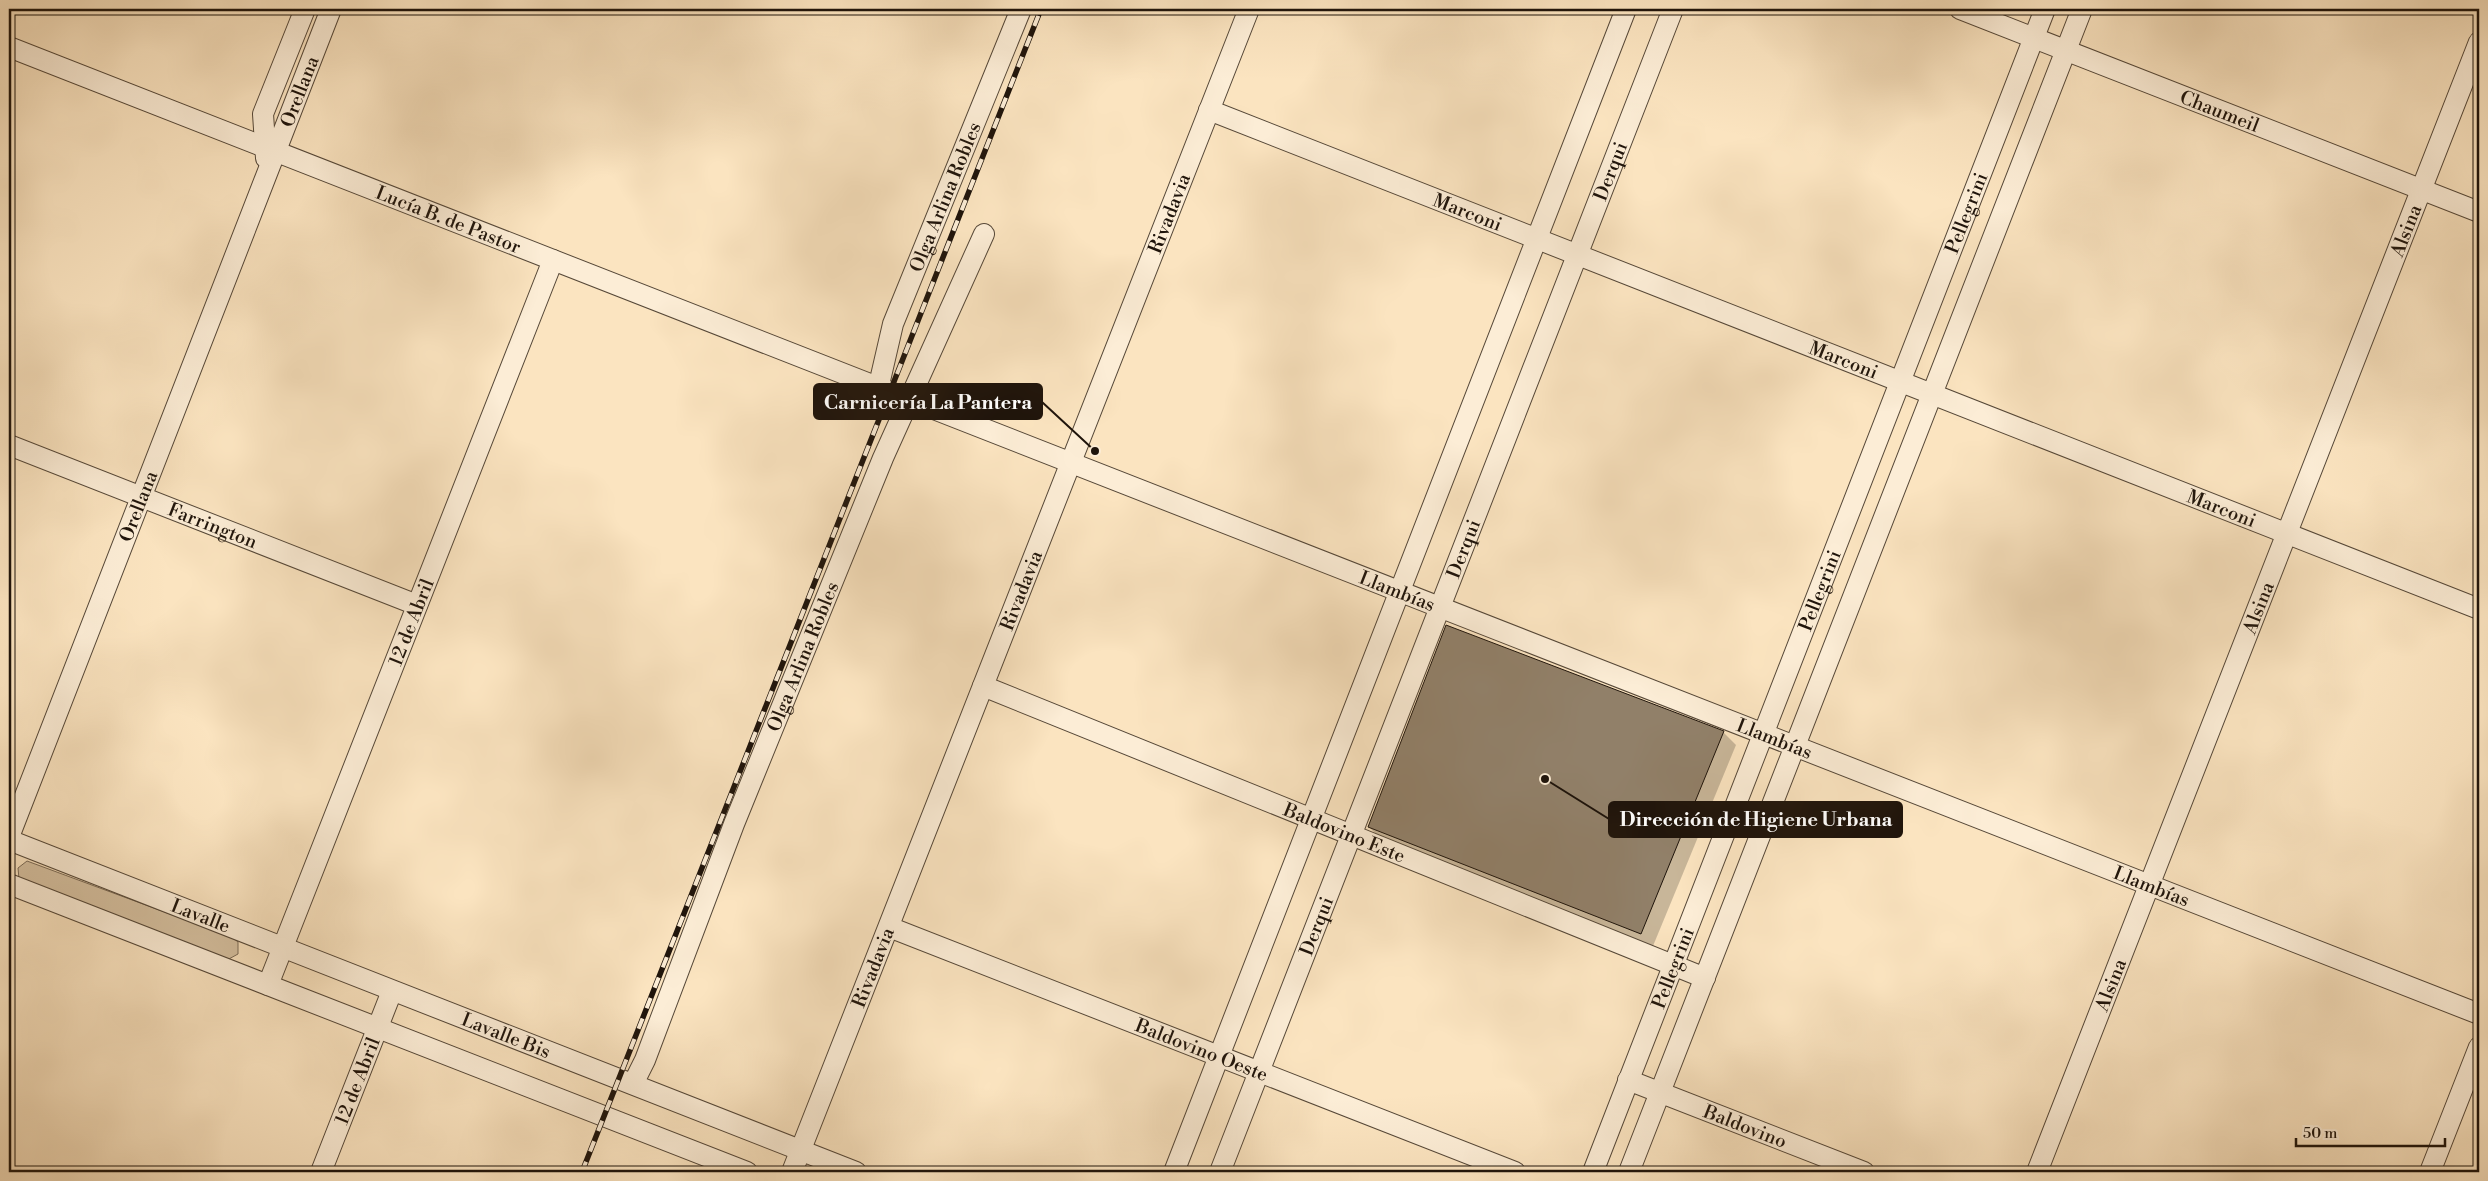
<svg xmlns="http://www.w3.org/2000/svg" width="2488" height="1181" viewBox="0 0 2488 1181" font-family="'Libre Bodoni',serif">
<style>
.green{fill:#d6c1a1;stroke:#7a6a56}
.shadow{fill:#0003}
.building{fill:#918069;stroke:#1f140b}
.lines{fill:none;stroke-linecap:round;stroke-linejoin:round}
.minor-casing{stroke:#564838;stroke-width:22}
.minor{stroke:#fcedd6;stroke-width:20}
.rail-casing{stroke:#1f140b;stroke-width:5.5}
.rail{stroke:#fcedd6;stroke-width:4;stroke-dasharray:11;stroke-linecap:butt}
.labels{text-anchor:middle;stroke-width:4.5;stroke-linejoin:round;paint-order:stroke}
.street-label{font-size:19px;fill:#1f140b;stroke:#fcedd6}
.leader{fill:none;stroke:#1f140b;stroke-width:2}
.callout-dot{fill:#1f140b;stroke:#fcedd6;stroke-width:2}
.callout{fill:#1f140b;stroke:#1f140b;stroke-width:2}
.callout-label{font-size:20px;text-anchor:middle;font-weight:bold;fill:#fff}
</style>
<rect width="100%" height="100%" fill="#fbe4c0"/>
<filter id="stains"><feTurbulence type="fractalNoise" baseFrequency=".004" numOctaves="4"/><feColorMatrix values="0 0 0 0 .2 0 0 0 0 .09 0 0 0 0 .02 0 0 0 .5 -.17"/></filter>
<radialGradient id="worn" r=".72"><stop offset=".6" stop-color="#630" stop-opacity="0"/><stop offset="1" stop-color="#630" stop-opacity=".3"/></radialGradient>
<path class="green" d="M 27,861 L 232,937 L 238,942 L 238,954 L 227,960 L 19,879 L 18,868 Z"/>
<path class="shadow" d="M 1446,627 L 1723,732 L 1736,745 L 1653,946 L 1381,839 L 1369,827 Z"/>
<path class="building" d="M 1446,625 L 1724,731 L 1641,934 L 1368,827 Z"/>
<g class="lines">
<defs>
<g id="minor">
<path id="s1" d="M 1960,9 L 2479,212"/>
<path id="s2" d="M 9,47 L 2479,1014"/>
<path id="s3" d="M 1209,110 L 2479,609"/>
<path d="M 266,158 L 263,114 L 305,9"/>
<path id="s4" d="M 878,389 L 893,324 L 1021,9"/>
<path id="s5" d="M 9,445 L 417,605"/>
<path id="s6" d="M 983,686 L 1705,978"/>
<path id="s7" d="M 9,837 L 331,9"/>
<path id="s8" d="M 9,840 L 856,1172"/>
<path d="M 9,884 L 747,1172"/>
<path id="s9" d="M 889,927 L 1515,1172"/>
<path id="s10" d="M 268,985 L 553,260"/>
<path id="s11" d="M 1628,1080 L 1864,1172"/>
<path id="s12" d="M 633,1084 L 645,1060 L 734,824 L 883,458 L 984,234"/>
<path id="s13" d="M 321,1172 L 392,991"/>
<path id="s14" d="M 792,1172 L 1249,9"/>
<path d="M 1174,1172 L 1626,9"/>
<path id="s15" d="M 1220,1172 L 1673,9"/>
<path id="s16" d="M 1593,1172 L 2045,9"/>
<path d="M 1629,1172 L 2082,9"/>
<path id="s17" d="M 2037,1172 L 2479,42"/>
<path d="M 2430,1172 L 2479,1047"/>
</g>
</defs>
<use href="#minor" class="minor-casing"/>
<use href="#minor" class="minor"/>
<defs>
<path id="rail" d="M 582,1172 L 1041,9"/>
</defs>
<use href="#rail" class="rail-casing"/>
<use href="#rail" class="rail"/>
</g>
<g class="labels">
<g class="street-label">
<text dy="7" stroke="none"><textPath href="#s7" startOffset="800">Orellana</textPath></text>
<text dy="7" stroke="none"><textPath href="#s1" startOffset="279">Chaumeil</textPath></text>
<text dy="7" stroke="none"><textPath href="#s15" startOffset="1074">Derqui</textPath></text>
<text dy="7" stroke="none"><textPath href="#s4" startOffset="204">Olga Arlina Robles</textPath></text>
<text dy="7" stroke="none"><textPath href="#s3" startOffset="278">Marconi</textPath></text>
<text dy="7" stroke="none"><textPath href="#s14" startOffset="1030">Rivadavia</textPath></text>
<text dy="7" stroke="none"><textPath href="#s16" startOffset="1029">Pellegrini</textPath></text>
<text dy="7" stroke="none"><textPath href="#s2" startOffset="472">Lucía B. de Pastor</textPath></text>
<text dy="7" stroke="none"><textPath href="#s17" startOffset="1011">Alsina</textPath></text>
<text dy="7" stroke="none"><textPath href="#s3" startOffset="682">Marconi</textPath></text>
<text dy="7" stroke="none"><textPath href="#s7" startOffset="355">Orellana</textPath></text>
<text dy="7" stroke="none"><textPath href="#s3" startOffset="1088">Marconi</textPath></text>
<text dy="7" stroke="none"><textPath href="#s5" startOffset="219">Farrington</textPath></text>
<text dy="7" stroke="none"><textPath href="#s15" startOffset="669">Derqui</textPath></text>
<text dy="7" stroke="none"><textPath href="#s14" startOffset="625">Rivadavia</textPath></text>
<text dy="7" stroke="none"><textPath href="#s2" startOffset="1491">Llambías</textPath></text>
<text dy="7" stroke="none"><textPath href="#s16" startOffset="624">Pellegrini</textPath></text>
<text dy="7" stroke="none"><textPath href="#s17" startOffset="606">Alsina</textPath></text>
<text dy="7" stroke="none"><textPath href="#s10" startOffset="390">12 de Abril</textPath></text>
<text dy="7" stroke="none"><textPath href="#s12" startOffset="460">Olga Arlina Robles</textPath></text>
<text dy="7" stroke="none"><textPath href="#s2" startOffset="1896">Llambías</textPath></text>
<text dy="7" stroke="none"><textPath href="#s6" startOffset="390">Baldovino Este</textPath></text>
<text dy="7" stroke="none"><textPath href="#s2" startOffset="2301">Llambías</textPath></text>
<text dy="7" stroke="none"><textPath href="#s8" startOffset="206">Lavalle</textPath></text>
<text dy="7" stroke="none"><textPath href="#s15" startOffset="264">Derqui</textPath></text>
<text dy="7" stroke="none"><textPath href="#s14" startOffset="220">Rivadavia</textPath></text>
<text dy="7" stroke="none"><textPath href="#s16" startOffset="219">Pellegrini</textPath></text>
<text dy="7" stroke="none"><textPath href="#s17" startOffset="201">Alsina</textPath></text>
<text dy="7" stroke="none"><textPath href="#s8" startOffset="534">Lavalle Bis</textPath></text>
<text dy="7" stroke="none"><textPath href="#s9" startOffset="336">Baldovino Oeste</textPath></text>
<text dy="7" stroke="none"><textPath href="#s13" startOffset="98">12 de Abril</textPath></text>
<text dy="7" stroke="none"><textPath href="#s11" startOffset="126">Baldovino</textPath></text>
</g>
</g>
<path class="leader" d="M1095 451L1042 402M1545 779L1609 819"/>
<g class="callout-dot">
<circle cx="1095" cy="451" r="5"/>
<circle cx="1545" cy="779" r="5"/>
</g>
<g class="callout">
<rect x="814" y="384" width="228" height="35" rx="5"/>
<rect x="1609" y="802" width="293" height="35" rx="5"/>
</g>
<g class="callout-label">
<text x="928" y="409">Carnicería La Pantera</text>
<text x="1756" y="826">Dirección de Higiene Urbana</text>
</g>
<rect width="2488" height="1181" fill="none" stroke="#fbe4c0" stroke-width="30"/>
<rect x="10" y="10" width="2468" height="1161" fill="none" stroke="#1f140b" stroke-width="2.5"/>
<rect x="15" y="15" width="2458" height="1151" fill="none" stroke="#1f140b"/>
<path d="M2296 1138v8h149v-8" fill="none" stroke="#1f140b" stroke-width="2.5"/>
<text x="2303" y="1138" font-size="15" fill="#1f140b" stroke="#fcedd6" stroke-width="4" paint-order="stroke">50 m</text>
<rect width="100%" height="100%" filter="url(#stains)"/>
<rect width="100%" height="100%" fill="url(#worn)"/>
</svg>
